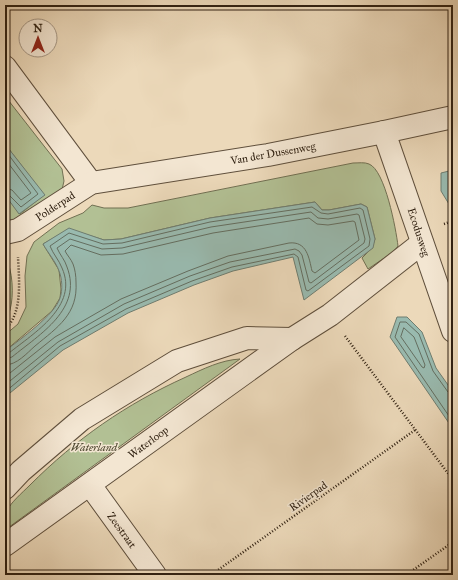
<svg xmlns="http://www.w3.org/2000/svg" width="458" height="580" viewBox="0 0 458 580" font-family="'IM FELL Great Primer',serif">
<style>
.green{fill:#b2c094;stroke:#717053}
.water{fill:#99baaf;stroke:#6f7d70}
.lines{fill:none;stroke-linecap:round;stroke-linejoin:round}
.shore{stroke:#646e60;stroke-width:1}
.minor-casing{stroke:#5f4f3c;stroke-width:24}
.path{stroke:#302112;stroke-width:2.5;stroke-dasharray:1 2;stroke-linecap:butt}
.minor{stroke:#f3e6d2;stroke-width:22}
.labels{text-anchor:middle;stroke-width:3;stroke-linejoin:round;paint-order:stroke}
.street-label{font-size:11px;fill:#302112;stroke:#f3e6d2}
.park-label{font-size:11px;font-style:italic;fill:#504932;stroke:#f3e6d2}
</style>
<rect width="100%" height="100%" fill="#ecd9ba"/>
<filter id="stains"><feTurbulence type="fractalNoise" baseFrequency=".005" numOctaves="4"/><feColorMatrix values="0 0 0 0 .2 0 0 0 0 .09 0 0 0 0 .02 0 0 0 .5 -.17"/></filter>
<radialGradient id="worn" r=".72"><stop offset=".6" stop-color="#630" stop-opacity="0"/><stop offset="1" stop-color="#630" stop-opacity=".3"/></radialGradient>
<g class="green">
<path d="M 5,96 L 62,169 L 64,181 L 61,194 L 23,222 L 5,223 L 5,195 L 20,214 L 44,195 L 5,144 Z"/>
<path d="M 353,163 C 358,163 365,162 369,164 C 385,170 396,229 398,246 L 393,252 L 368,269 L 362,258 L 372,248 L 375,239 L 367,207 L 361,204 L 329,210 L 322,210 L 315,202 L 210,218 L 121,239 L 104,240 L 69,229 L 43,244 L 59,270 L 61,289 L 60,298 L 52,311 L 5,351 L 5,335 L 18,324 L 26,307 L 25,276 L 27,256 L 34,242 L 59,223 L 83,213 L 92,205 L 104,208 L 128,208 Z"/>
<path d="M 5,257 C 13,269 14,296 10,310 C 9,313 7,316 5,319 Z"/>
<path d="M 240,359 L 5,530 C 5,525 4,517 6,512 C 11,502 22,493 30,485 C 76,439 126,404 186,377 C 203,369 221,360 240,359 Z"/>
</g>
<g class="water">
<path d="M 5,144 L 45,195 L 19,214 L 5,195 Z"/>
<path d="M 453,170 L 453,208 L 452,209 L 441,191 L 441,173 Z"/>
<path d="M 315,202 L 322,210 L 329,210 L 361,204 L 367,207 L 375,239 L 373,248 L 304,300 L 293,257 L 233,271 L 194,285 L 128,313 L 63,350 L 5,397 L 5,351 C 19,340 55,315 60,298 C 63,290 62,278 59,271 C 56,262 48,253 43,244 L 69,228 L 104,240 L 121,239 L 210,218 Z"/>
<path d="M 397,317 L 407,317 L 422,332 L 436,368 L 453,392 L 453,429 L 390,337 Z"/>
</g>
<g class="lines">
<g class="shore">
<path d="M 5,150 L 38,194 L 21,207 L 9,195 L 5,193"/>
<path d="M 5,159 L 31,193 L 21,200 L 12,190 L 5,188"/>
<path d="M 404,328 L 414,337 L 425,365 L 424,368 L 422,367 L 401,337 Z"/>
<path d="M 5,354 L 9,353 C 34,333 79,306 62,268 C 59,260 53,254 50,246 L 69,233 L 103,244 L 122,243 L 210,222 L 312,207 L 321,213 L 328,214 L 360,208 L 363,210 L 370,239 L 369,246 L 308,291 L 306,290 L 298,257 L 294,254 L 232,267 L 192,281 L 126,309 L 60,346 L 5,392"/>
<path d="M 5,359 L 12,357 C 40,334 83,309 67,267 C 65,260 60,255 57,248 L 70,239 L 102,249 L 122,248 L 211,227 L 311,212 L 318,218 L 328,219 L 357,214 L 359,215 L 365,239 L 364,243 L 311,283 L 309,282 L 302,255 L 299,251 L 295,249 L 230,262 L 190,276 L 124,304 L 58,342 L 5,385"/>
<path d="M 5,365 C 17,365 27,353 35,346 C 58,327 78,314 76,282 C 76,276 75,269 73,264 C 71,259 67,255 65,251 L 71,245 L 101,255 L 123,254 L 213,233 L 309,218 L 317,224 L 328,225 L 353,221 L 355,222 L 359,240 L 315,273 L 312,271 C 309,258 307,241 289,243 L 228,256 L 188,271 L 121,299 L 55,337 L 5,377"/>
<path d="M 453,394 L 448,392 L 433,371 L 419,334 L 406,322 L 400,322 L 395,337 L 453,422"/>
</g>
<defs>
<g id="minor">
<path d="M 5,67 L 91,183"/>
<path d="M 384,132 L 453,331"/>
<path d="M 5,233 L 18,230 L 91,183 L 268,155 L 384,132 L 453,117"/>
<path d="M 90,485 L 155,575"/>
<path d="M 5,488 L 21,471 L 82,419 L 177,361 L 247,338 L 292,339"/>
<path d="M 5,545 L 292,339 L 330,315 L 422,243"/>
</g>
</defs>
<use href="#minor" class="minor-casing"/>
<g class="path">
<path d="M 444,224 L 453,221"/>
<path d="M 5,329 C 23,314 19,279 18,257"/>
<path d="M 345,336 L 453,480"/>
<path d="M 211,575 L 415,430"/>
<path d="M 406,575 L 453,542"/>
</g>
<use href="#minor" class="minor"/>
</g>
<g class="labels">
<g class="street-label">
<text transform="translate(273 153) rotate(-10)" y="4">Van der Dussenweg</text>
<text transform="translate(55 206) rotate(-33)" y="4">Polderpad</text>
<text transform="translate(419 232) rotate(72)" y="4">Ecodusweg</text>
<text transform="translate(148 442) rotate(-36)" y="4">Waterloop</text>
<text transform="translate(308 496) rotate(-35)" y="4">Rivierpad</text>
<text transform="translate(122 530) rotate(54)" y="4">Zeestraat</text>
</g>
<g class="park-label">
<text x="94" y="451">Waterland</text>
</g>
</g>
<rect width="458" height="580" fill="none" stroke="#ecd9ba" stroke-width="20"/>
<rect x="6" y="6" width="446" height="568" fill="none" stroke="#302112" stroke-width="2"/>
<rect x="10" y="10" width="438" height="560" fill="none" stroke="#302112"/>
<g transform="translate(38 38)"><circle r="19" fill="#f3e6d2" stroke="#a59785"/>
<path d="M0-3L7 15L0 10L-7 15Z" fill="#8f2418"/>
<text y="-6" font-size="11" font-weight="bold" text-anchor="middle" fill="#302112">N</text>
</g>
<rect width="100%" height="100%" filter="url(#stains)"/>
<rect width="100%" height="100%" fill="url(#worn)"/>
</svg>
